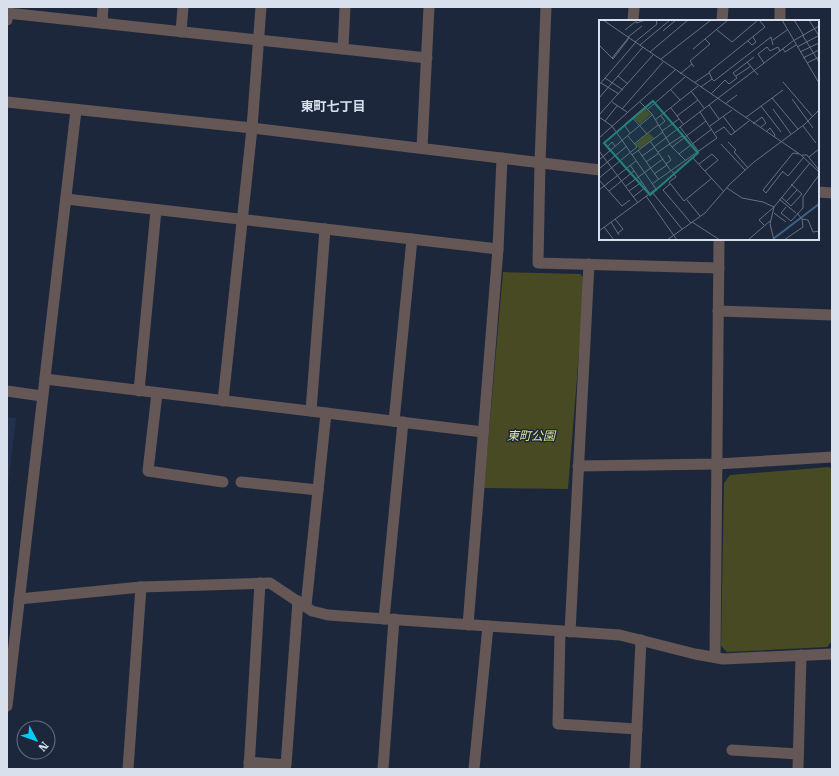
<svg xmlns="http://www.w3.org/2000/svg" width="839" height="776" viewBox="0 0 839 776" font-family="'Roboto Serif','Noto Sans JP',serif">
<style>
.built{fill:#22304c}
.green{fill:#474a22}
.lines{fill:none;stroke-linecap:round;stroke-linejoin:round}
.minor{stroke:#655755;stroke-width:11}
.tertiary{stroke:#655755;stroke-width:11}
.labels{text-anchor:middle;stroke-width:3;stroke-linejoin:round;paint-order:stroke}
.park-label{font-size:12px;font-style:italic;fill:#dce495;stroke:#1c273c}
.neighbourhood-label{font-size:13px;font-weight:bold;fill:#d8e0ee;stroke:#1c273c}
.inset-river{fill:none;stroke:#3a6485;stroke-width:2}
.inset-road{fill:none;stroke:#677183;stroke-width:1}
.view{fill:#23817b;fill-opacity:0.15;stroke:#23817b;stroke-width:2}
.inset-edge{fill:none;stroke:#d8e0ee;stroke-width:2}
</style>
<rect width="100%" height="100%" fill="#1c273c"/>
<path class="built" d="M 7,417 L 16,418 L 7,494 Z"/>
<g class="green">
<path d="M 503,272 L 580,274 L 585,279 L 568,489 L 484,488 Z"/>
<path d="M 829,467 L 832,469 L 832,641 L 827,647 L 727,652 L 721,646 L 724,483 L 730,475 Z"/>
</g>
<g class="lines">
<g class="minor">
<path d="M 546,7 L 540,162 L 538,263 L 719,268"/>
<path d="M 7,13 L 427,58"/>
<path d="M 633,21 L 634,7"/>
<path d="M 722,21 L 723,7"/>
<path d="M 780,21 L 780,7"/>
<path d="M 102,23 L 103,7"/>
<path d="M 181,32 L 183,7"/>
<path d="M 343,49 L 345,7"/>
<path d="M 422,148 L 429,7"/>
<path d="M 66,199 L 498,249"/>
<path d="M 718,311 L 832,315"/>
<path d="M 45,379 L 483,432"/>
<path d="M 7,391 L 42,396"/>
<path d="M 139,391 L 156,210"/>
<path d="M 157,393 L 148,471 L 223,482"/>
<path d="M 223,401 L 252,128 L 261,7"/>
<path d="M 311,411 L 325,229"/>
<path d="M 394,421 L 412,239"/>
<path d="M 578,466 L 717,464 L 832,457"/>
<path d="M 241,482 L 318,490"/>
<path d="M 19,599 L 141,587 L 270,583 L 312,611 L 328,615 L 620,635 L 695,654 L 723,659 L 832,654"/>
<path d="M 306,606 L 326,413"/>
<path d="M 384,619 L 403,422"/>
<path d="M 468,625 L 498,249 L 502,158"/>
<path d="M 560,631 L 558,724 L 637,729"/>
<path d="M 570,632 L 589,264"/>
<path d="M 715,657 L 719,239"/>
<path d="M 7,706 L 76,110"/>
<path d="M 732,750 L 798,754"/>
<path d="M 249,762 L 286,765 L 298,601"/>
<path d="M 249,768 L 260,583"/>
<path d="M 128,769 L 141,587"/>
<path d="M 383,769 L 394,619"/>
<path d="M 474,769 L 488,626"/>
<path d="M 635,769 L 641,640"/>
<path d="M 798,769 L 801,655"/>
</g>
<g class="tertiary">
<path d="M 7,20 L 8,7"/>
<path d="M 7,102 L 252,128 L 600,170"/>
<path d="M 818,192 L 832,193"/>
</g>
</g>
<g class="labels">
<g class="park-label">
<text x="531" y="440">東町公園</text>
</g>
<g class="neighbourhood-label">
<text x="333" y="111">東町七丁目</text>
</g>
</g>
<g transform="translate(599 20)">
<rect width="220" height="220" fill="#1c273c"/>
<path d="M 46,88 L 52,94 L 41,104 L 35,98 ZM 50,113 L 55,118 L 40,129 L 36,124 Z" fill="#474a22"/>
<path class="inset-river" d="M 174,219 L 220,184"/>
<path class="inset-road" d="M 4,0 L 202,135 L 220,152M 37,0 L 37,3 L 47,0M 183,0 L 220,63M 195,0 L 205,16M 210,0 L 220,16M 26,10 L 36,2M 118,10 L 133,22 L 159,0M 64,11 L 77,0M 204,16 L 220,42M 29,17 L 43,6M 30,17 L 13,38 L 14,39 L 30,18M 174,20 L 188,10M 149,21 L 153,25 L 157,22 L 154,17M 36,22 L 58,4 L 57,0M 0,25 L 13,38M 41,25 L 71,0M 198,27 L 219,16M 94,29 L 106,19M 184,29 L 186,32 L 197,25M 51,32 L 89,0M 201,32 L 220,23M 204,38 L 220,30M 62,39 L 112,0M 148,42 L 159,55M 165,43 L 159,34 L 168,27 L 171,31 L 179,27 L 181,31M 208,43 L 220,37M 95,47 L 91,41 L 111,24 L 106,19 L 129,0M 81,54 L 93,44M 19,56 L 29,64M 137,56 L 152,46M 6,58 L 24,70M 113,59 L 115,61 L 172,17 L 174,25M 184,62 L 214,97M 2,63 L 20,74M 95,63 L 110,53M 0,65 L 37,22M 102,67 L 113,59 L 110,52 L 166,7 L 160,0M 72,70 L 81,80M 92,71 L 105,88M 112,74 L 126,60 L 130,64 L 138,58 L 134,53 L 155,37M 0,78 L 44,27M 173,78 L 199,109M 193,79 L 214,108M 13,82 L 28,92M 41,82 L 53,94 L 72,126 L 87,141M 126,84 L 138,75M 110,85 L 120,99M 162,86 L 182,112M 72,88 L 84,104M 23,89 L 64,42M 174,89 L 192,114M 48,90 L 86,57M 0,95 L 54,35M 78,96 L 99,80M 124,96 L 136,112M 0,97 L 13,106 L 57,169 L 0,211M 33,97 L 48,114M 146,98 L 184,70M 56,100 L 99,66M 6,101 L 18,86M 154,104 L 163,97 L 167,103 L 162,107M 60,106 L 66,101 L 62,96M 111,106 L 133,90M 204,106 L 217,123M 81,107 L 100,132M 63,111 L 80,99M 167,112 L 171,108 L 176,115 L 175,117M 31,113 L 25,105 L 46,87M 116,113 L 125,107 L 132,115 L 150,101M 68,117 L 194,21 L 220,6M 0,118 L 76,50M 51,121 L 72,151M 129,122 L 137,130 L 135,132 L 149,148M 72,123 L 83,116 L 85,118M 35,124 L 59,105M 122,124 L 146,150M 55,127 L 68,117M 73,127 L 107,101M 39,130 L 60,160M 0,131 L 39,183M 11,131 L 8,127 L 13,122 L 16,126M 59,132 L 72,123M 80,134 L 113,109M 33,135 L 64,112M 203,135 L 208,135 L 220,150M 43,136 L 56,127M 93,137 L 125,172M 210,137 L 220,129M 0,140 L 53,95M 47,142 L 60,133M 67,144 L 72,140 L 69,135M 100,144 L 113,134 L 119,140 L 106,151M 31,145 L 51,174M 0,149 L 28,126M 73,151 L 77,157 L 70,162 L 85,181 L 113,158M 183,151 L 189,156 L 205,137M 184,151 L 167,173 L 164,170 L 194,133 L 200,134M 55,154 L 68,145M 0,158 L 38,127 L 29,116M 0,160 L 23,186 L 31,180M 53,164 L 118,118 L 101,92M 71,164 L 64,170 L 92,203M 192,164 L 203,174M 27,166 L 64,139M 128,168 L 143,178 L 164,182 L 175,187 L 171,204 L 175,220M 0,170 L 37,141M 10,171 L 35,151M 30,171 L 43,162M 53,172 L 83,209M 47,176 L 78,220M 34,177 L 47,167M 182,177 L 192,186 L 203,174M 180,179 L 197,193M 88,180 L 101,196M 187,182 L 198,170M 187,187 L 182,193 L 192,201 L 204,188 L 204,177 L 220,155M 175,193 L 187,202M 16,199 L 24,209 L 19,213M 203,199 L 209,200 L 214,212 L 220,211M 12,202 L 20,215M 93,202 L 121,220M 165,205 L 160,200 L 175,187 L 211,143M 5,207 L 15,220M 68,220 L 106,193 L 131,164 L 155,142 L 206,104 L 220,90M 149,220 L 171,201M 185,220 L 204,207 L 203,199 L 198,193"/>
<path class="view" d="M 54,81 L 99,133 L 51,175 L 5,123 Z"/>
<rect width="220" height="220" class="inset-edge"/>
</g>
<rect width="839" height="776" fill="none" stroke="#d8e0ee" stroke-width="16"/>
<g transform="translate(36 740) rotate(131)"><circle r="19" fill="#1c273c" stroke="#677183"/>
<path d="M0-3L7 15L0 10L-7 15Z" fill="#09cbfa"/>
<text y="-6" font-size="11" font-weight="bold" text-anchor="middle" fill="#d8e0ee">N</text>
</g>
</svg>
